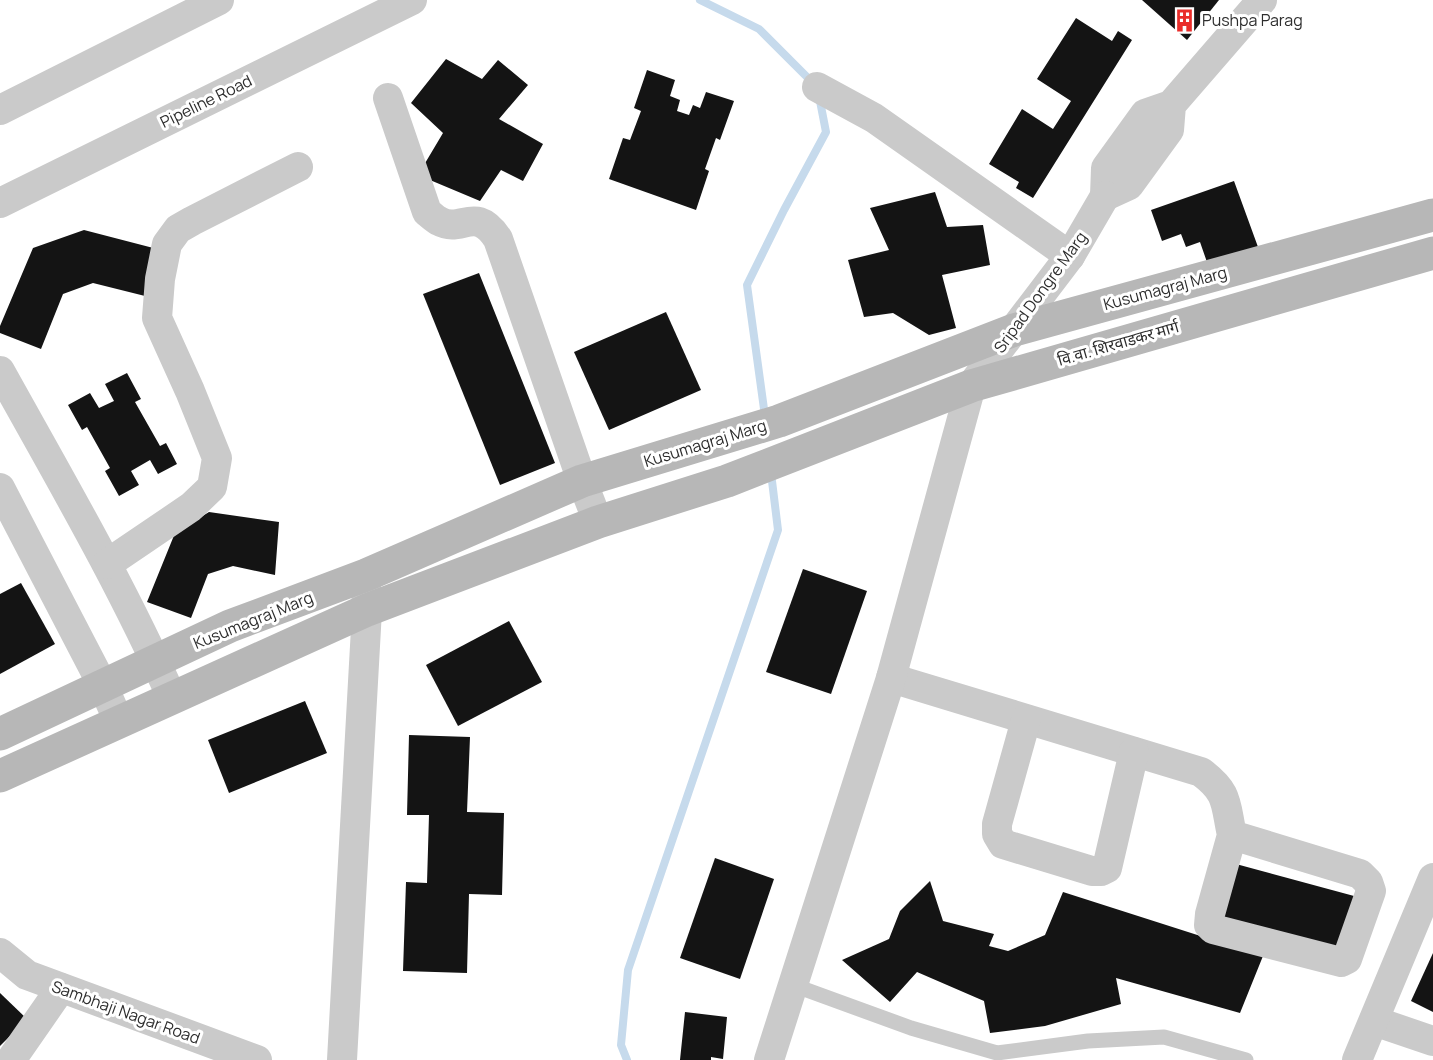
<svg xmlns="http://www.w3.org/2000/svg" width="1433" height="1060" viewBox="0 0 1433 1060" font-family="Manrope,'Noto Sans Devanagari',sans-serif">
<style>
.lines{fill:none;stroke-linecap:round;stroke-linejoin:round}
.stream{stroke:#c6daec;stroke-width:8}
.building{fill:#141414}
.lane{stroke:#cacaca;stroke-width:15}
.street{stroke:#cacaca;stroke-width:30}
.secondary{stroke:#b7b7b7;stroke-width:33}
.labels{text-anchor:middle;stroke-width:6;stroke-linejoin:round;paint-order:stroke}
.poi-label{font-size:16px;fill:#2d2d2d;stroke:#fff;text-anchor:start}
.street-label{font-size:16px;fill:#2d2d2d;stroke:#fff}
</style>
<rect width="100%" height="100%" fill="#fff"/>
<g class="lines">
<g class="stream">
<path d="M 700,0 L 759,29 L 814,84"/>
<path d="M 764,409 L 747,285 L 784,210 L 826,132 L 819,96"/>
<path d="M 627,1060 L 621,1045 L 628,970 L 778,530 L 772,481"/>
</g>
</g>
<g class="building">
<path d="M 1142,0 L 1219,0 L 1187,40 Z"/>
<path d="M 1076,18 L 1112,41 L 1118,31 L 1132,40 L 1033,198 L 1016,188 L 1019,182 L 989,164 L 1022,109 L 1053,129 L 1071,101 L 1037,79 Z"/>
<path d="M 446,59 L 482,79 L 498,60 L 528,85 L 499,119 L 543,144 L 523,181 L 501,170 L 480,201 L 418,175 L 443,133 L 411,103 Z"/>
<path d="M 647,70 L 675,80 L 670,96 L 680,100 L 677,111 L 689,115 L 693,105 L 700,108 L 706,92 L 734,101 L 720,140 L 716,138 L 705,169 L 709,171 L 696,210 L 609,179 L 623,138 L 630,140 L 641,111 L 634,108 Z"/>
<path d="M 1234,181 L 1258,247 L 1208,265 L 1200,242 L 1186,247 L 1181,234 L 1162,241 L 1151,210 Z"/>
<path d="M 935,192 L 947,227 L 983,225 L 990,265 L 942,275 L 956,328 L 929,335 L 893,313 L 864,317 L 848,260 L 889,250 L 870,208 Z"/>
<path d="M 84,230 L 161,250 L 149,297 L 93,283 L 63,294 L 41,349 L 0,333 L 0,326 L 33,248 Z"/>
<path d="M 479,273 L 555,463 L 500,485 L 423,294 Z"/>
<path d="M 666,312 L 701,390 L 609,430 L 574,352 Z"/>
<path d="M 127,373 L 141,399 L 135,402 L 160,446 L 166,443 L 177,464 L 158,474 L 150,460 L 131,471 L 139,485 L 119,496 L 105,471 L 110,468 L 87,427 L 82,430 L 68,405 L 90,393 L 99,408 L 114,401 L 105,384 Z"/>
<path d="M 209,512 L 279,522 L 275,575 L 233,566 L 208,574 L 191,618 L 147,602 L 175,533 Z"/>
<path d="M 803,569 L 867,591 L 831,694 L 766,672 Z"/>
<path d="M 21,583 L 55,644 L 0,674 L 0,594 Z"/>
<path d="M 509,621 L 542,682 L 458,726 L 426,665 Z"/>
<path d="M 305,701 L 327,753 L 229,793 L 208,740 Z"/>
<path d="M 409,735 L 470,737 L 467,812 L 504,813 L 502,895 L 469,894 L 467,973 L 403,971 L 406,882 L 427,883 L 429,815 L 407,815 Z"/>
<path d="M 715,858 L 774,879 L 740,979 L 680,958 Z"/>
<path d="M 1236,864 L 1354,896 L 1338,957 L 1220,925 Z"/>
<path d="M 930,881 L 943,921 L 994,934 L 989,946 L 1008,951 L 1045,935 L 1063,892 L 1263,956 L 1240,1013 L 1116,978 L 1121,1004 L 1045,1026 L 990,1033 L 984,1001 L 917,972 L 890,1002 L 842,960 L 889,939 L 900,911 Z"/>
<path d="M 1433,953 L 1433,1012 L 1411,1001 Z"/>
<path d="M 0,993 L 27,1019 L 0,1046 Z"/>
<path d="M 685,1012 L 727,1017 L 723,1059 L 711,1057 L 711,1060 L 680,1060 Z"/>
</g>
<g class="lines">
<path class="lane" d="M 793,985 L 911,1028 L 997,1053 L 1088,1041 L 1164,1037 L 1246,1060"/>
<g class="street">
<path d="M 817,87 L 874,118 L 1070,256"/>
<path d="M 388,98 L 427,212 C 431,215 435,219 439,221 C 462,234 475,204 498,239 L 582,481 L 598,522"/>
<path d="M 1171,105 L 1169,130 L 1129,185 L 1105,196 L 1106,168 L 1145,114 L 1171,105 L 1262,0"/>
<path d="M 0,110 L 219,0"/>
<path d="M 0,203 L 412,0"/>
<path d="M 0,371 C 60,479 122,585 172,698"/>
<path d="M 0,488 L 103,686 L 119,722"/>
<path d="M 107,564 L 191,507 L 212,487 L 217,458 L 190,391 L 157,318 L 160,279 L 167,244 L 178,229 L 192,221 L 298,167"/>
<path d="M 891,678 L 1201,772 C 1229,793 1225,803 1232,835 L 1360,874 L 1368,882 L 1371,891 L 1347,959 L 1341,962 L 1213,929 L 1209,925 L 1210,914 L 1232,835"/>
<path d="M 1026,720 L 997,824 L 997,834 L 1003,844 L 1092,871 L 1101,871 L 1107,868 L 1134,752"/>
<path d="M 0,953 L 27,975 L 257,1060"/>
<path d="M 1374,1021 L 1433,1041"/>
<path d="M 11,1060 L 61,988"/>
<path d="M 342,1060 L 367,610 L 366,587"/>
<path d="M 769,1060 L 891,678 L 971,386 L 1070,256 L 1105,196"/>
<path d="M 1357,1060 L 1433,878"/>
</g>
<g class="secondary">
<path d="M 0,734 L 230,626 L 366,575 L 582,481 L 779,421 L 1014,330 L 1433,215"/>
<path d="M 0,776 L 367,610 L 598,522 L 727,481 L 971,386 L 1433,253"/>
</g>
</g>
<defs>
<symbol id="building-bare" viewBox="-9 -9 18 18"><path d="M-4-6H4V6H1V3H-1V6H-4ZM-2.5-4.3h1.7v1.8h-1.7ZM.8-4.3h1.7v1.8H.8ZM-2.5-1h1.7V.8h-1.7ZM.8-1h1.7V.8H.8Z" fill="#e92d2a" stroke="#fff" stroke-width="2.5" paint-order="stroke"/></symbol>
</defs>
<g fill-rule="evenodd">
<use href="#building-bare" x="1168" y="4" width="33" height="33"/>
</g>
<g class="labels">
<g class="poi-label">
<text x="1202" y="26">Pushpa Parag</text>
</g>
<g class="street-label">
<text transform="translate(206 101) rotate(-26)" y="6">Pipeline Road</text>
<text transform="translate(1165 288) rotate(-15)" y="6">Kusumagraj Marg</text>
<text transform="translate(1040 292) rotate(-54)" y="6">Sripad Dongre Marg</text>
<text transform="translate(1118 343) rotate(-16)" y="6">वि.वा. शिरवाडकर मार्ग</text>
<text transform="translate(705 443) rotate(-17)" y="6">Kusumagraj Marg</text>
<text transform="translate(253 620) rotate(-22)" y="6">Kusumagraj Marg</text>
<text transform="translate(126 1012) rotate(20)" y="6">Sambhaji Nagar Road</text>
</g>
</g>
</svg>
